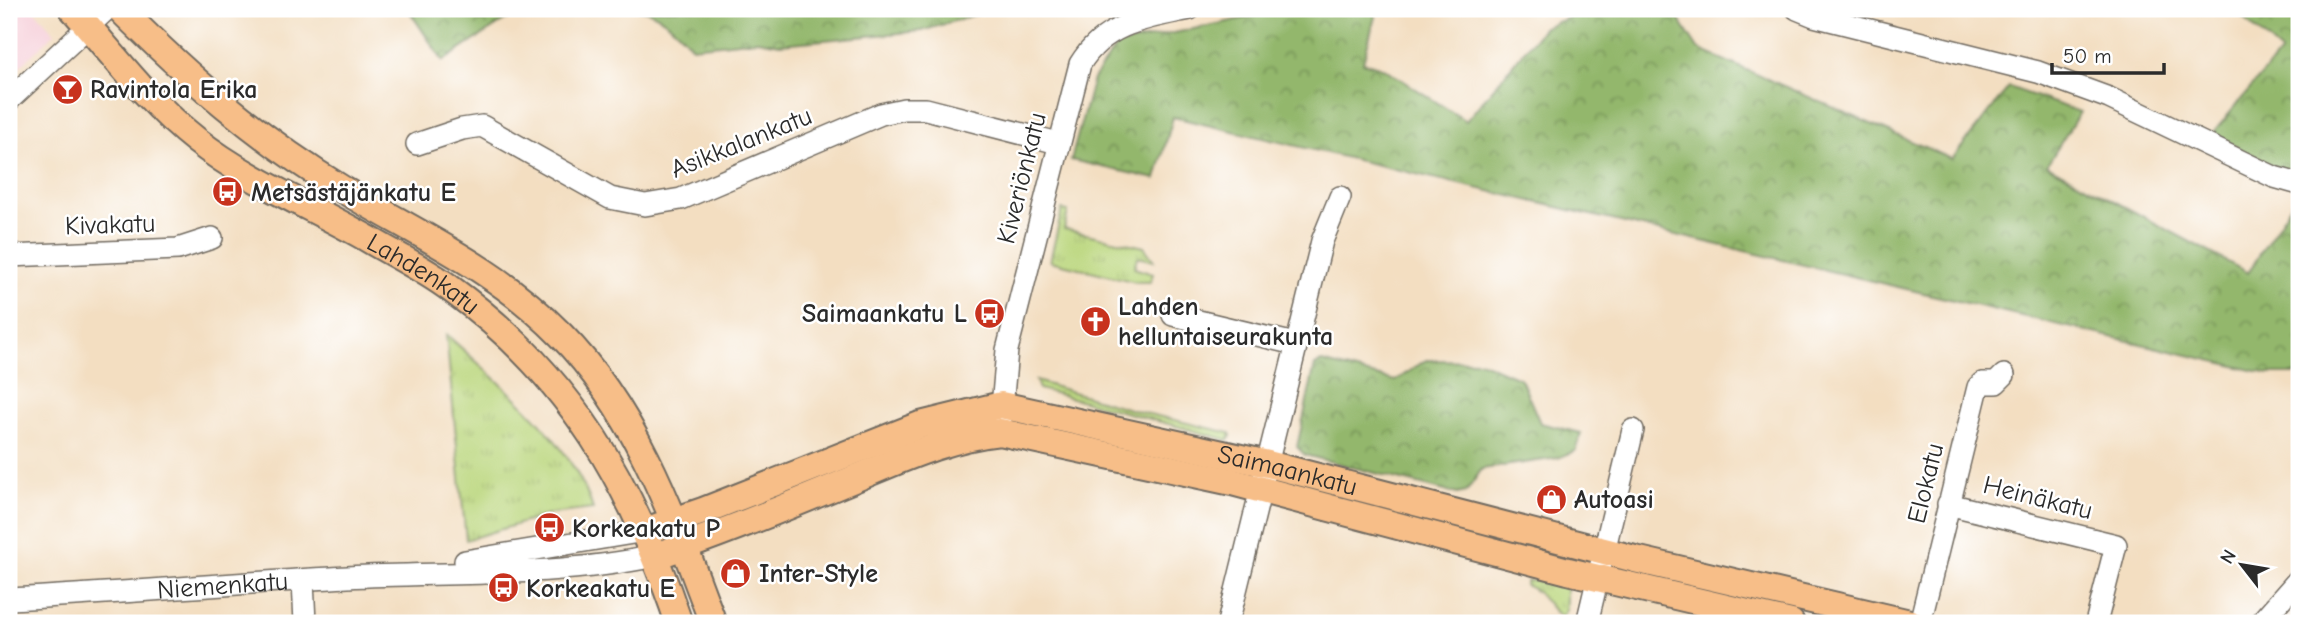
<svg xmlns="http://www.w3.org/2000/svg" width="2308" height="632" viewBox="0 0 2308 632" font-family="'Comic Neue',sans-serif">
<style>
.built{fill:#f6cfd9}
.grass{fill:url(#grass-tufts);stroke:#728054;stroke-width:2}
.forest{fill:url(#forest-crowns);stroke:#5f714c;stroke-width:2}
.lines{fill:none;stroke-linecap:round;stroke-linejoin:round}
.minor-casing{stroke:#716a60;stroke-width:24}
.major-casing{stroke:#716a60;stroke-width:30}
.minor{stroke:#fff;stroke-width:21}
.major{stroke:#f7be88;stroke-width:26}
.labels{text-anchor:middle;stroke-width:5;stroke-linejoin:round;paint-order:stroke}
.poi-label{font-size:26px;font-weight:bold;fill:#2b2b2b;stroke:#fff;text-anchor:start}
.street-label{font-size:26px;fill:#2b2b2b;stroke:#fff}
</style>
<defs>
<pattern id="grass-tufts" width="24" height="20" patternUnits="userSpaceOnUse" patternTransform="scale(1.75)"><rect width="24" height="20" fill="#bad67c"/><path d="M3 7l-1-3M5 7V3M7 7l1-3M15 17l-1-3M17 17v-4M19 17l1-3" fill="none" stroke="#a0b86b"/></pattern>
<pattern id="forest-crowns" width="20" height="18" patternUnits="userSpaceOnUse" patternTransform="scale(1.75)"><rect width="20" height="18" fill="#93b76c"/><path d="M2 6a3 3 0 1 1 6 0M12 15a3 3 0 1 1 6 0" fill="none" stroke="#789559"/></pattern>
</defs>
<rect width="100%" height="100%" fill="#fff"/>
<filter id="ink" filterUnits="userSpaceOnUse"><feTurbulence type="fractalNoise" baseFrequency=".0143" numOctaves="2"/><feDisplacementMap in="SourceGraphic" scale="14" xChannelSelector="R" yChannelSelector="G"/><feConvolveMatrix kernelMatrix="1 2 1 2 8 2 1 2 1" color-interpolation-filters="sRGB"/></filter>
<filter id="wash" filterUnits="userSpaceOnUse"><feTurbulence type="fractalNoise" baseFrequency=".00686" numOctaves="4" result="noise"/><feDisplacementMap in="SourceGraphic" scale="28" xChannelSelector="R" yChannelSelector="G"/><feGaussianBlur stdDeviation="1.57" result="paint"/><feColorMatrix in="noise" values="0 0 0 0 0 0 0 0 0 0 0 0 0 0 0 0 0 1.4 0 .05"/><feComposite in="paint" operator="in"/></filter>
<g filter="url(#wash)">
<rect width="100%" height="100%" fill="#f3dec1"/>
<path class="built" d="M 9,9 L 33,9 L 55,33 L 9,77 Z"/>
<g class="grass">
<path d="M 1062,210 L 1068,211 L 1064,229 L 1144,247 L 1154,261 L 1137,257 L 1134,268 L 1153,274 L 1150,282 L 1136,282 L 1050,261 Z"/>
<path d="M 446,334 C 500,384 570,437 593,509 L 551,514 L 466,540 Z"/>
<path d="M 1036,381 L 1136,411 L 1230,433 L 1231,436 L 1228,440 L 1039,389 Z"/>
<path d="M 1527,581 L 1552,581 L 1566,585 L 1566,610 L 1562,616 C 1550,613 1545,592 1525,585 Z"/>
</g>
<g class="forest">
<path d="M 408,9 L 522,9 L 443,61 Z"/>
<path d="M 638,9 L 993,9 L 922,31 L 780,44 L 758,40 L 692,47 C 678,30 660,12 638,9 Z"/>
<path d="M 1289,9 L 1369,9 L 1376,13 L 1363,62 L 1385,69 L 1466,121 L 1544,27 L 1590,9 L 1672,9 L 1698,49 L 1952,159 L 2009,87 L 2080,112 L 2047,165 L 2248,273 L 2294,200 L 2299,201 L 2299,374 L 2269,374 L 1173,117 L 1156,179 L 1071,160 L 1093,79 L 1117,45 Z"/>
<path d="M 2233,9 L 2299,9 L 2299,176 L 2263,163 L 2213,133 L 2281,52 Z"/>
<path d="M 1426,360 L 1480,361 L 1521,379 L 1540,423 L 1581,433 L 1575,451 L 1558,458 L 1482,469 L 1466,492 L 1457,494 L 1305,455 L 1297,447 L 1315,365 L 1322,362 L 1395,381 Z"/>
</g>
</g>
<g filter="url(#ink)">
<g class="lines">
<defs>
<g id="minor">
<path d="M 1797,9 L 1814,16 L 2038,72 L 2109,98 L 2274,177 L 2299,184"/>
<path d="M 9,100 L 107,9"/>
<path d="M 417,144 L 462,129 L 482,126 L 610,198 L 645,205 L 681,199 L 881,114 L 904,109 L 926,109 L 1058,143"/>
<path d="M 9,256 L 178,249 L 212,238"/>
<path d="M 1173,315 L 1295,344"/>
<path d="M 1001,419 L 1007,350 L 1080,64 C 1105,23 1146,18 1190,9"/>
<path d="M 1948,504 L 2116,545 L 2096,623"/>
<path d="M 465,561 L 645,531"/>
<path d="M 303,580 L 305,623"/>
<path id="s1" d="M 9,599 C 122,593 235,583 348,577 C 448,572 556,577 655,556"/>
<path d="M 1228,623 L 1322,241 L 1340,197"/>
<path d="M 1587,623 L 1633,430"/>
<path d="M 1920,623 L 1978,387 L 1982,383 L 1996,383 L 2004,375"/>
<path d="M 2260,623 L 2299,579"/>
</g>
<g id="major">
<path id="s2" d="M 73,9 C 112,53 150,104 196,140 C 248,181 313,207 370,240 C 397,256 426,270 451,289 C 572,377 632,484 679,623"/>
<path d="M 120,9 C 188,77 259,139 342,189 C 419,235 497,269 561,335 C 639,414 675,522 713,623"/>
<path id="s3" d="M 645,531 L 703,511 L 920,425 L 1001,405 L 1268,464 L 1635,559 L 1910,623"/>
<path d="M 655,556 C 719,535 782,509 844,483 C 896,462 944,438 1000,432 L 1232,482 L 1568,571 L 1791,623"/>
</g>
</defs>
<use href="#minor" class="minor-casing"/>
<use href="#major" class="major-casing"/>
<use href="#minor" class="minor"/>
<use href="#major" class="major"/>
</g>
</g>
<defs>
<symbol id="bar-disc" viewBox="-11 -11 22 22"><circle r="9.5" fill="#c8321e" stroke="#fff"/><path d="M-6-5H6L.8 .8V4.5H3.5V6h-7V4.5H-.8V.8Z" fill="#fff"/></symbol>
<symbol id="bus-disc" viewBox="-11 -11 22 22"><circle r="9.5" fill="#c8321e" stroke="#fff"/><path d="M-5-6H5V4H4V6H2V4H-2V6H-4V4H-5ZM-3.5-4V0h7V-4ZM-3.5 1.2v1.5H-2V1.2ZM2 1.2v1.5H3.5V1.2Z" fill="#fff"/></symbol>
<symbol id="church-disc" viewBox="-11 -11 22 22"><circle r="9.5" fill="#c8321e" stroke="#fff"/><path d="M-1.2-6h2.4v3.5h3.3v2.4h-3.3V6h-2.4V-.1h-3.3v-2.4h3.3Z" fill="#fff"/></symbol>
<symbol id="shop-disc" viewBox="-11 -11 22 22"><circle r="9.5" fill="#c8321e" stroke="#fff"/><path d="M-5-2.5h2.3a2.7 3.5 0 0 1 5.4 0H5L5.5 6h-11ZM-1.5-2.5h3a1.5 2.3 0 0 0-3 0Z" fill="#fff"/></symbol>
</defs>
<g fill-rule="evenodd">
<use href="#bar-disc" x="50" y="72" width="35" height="35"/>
<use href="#bus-disc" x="210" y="174" width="35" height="35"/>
<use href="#bus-disc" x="972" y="296" width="35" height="35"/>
<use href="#church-disc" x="1078" y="304" width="35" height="35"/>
<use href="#shop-disc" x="1534" y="482" width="35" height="35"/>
<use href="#bus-disc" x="532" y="510" width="35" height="35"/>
<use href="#shop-disc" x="718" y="556" width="35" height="35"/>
<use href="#bus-disc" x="486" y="570" width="35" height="35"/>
</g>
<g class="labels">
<g class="poi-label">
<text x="90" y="98">Ravintola Erika</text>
<text x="251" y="201">Metsästäjänkatu E</text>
<text x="1118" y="315">Lahden<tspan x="1118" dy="30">helluntaiseurakunta</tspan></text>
<text x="967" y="322" text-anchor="end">Saimaankatu L</text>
<text x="1574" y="508">Autoasi</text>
<text x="572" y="537">Korkeakatu P</text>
<text x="759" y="582">Inter-Style</text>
<text x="526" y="597">Korkeakatu E</text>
</g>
<g class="street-label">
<text transform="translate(741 142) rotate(-22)" y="9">Asikkalankatu</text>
<text transform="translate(1021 178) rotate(-76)" y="9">Kiveriönkatu</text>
<text transform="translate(110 224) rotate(-2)" y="9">Kivakatu</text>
<text dy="9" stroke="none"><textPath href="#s2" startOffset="444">Lahdenkatu</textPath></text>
<text dy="9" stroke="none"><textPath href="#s3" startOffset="672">Saimaankatu</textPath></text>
<text transform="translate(1925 483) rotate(-76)" y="9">Elokatu</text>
<text transform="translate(2038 497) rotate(14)" y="9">Heinäkatu</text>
<text dy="9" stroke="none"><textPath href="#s1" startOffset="214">Niemenkatu</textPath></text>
</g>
</g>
<rect width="2308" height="632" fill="none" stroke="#fff" stroke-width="35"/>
<g transform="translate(2242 565) rotate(301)" stroke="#ffffff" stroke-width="5" paint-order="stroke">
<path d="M0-5L12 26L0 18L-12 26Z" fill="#2b2b2b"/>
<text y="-10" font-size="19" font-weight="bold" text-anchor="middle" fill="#2b2b2b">N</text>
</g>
<path d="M2052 63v10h112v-10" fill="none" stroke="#2b2b2b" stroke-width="3.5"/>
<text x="2063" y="63" font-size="21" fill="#2b2b2b" stroke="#ffffff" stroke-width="5" paint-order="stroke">50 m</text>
</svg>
